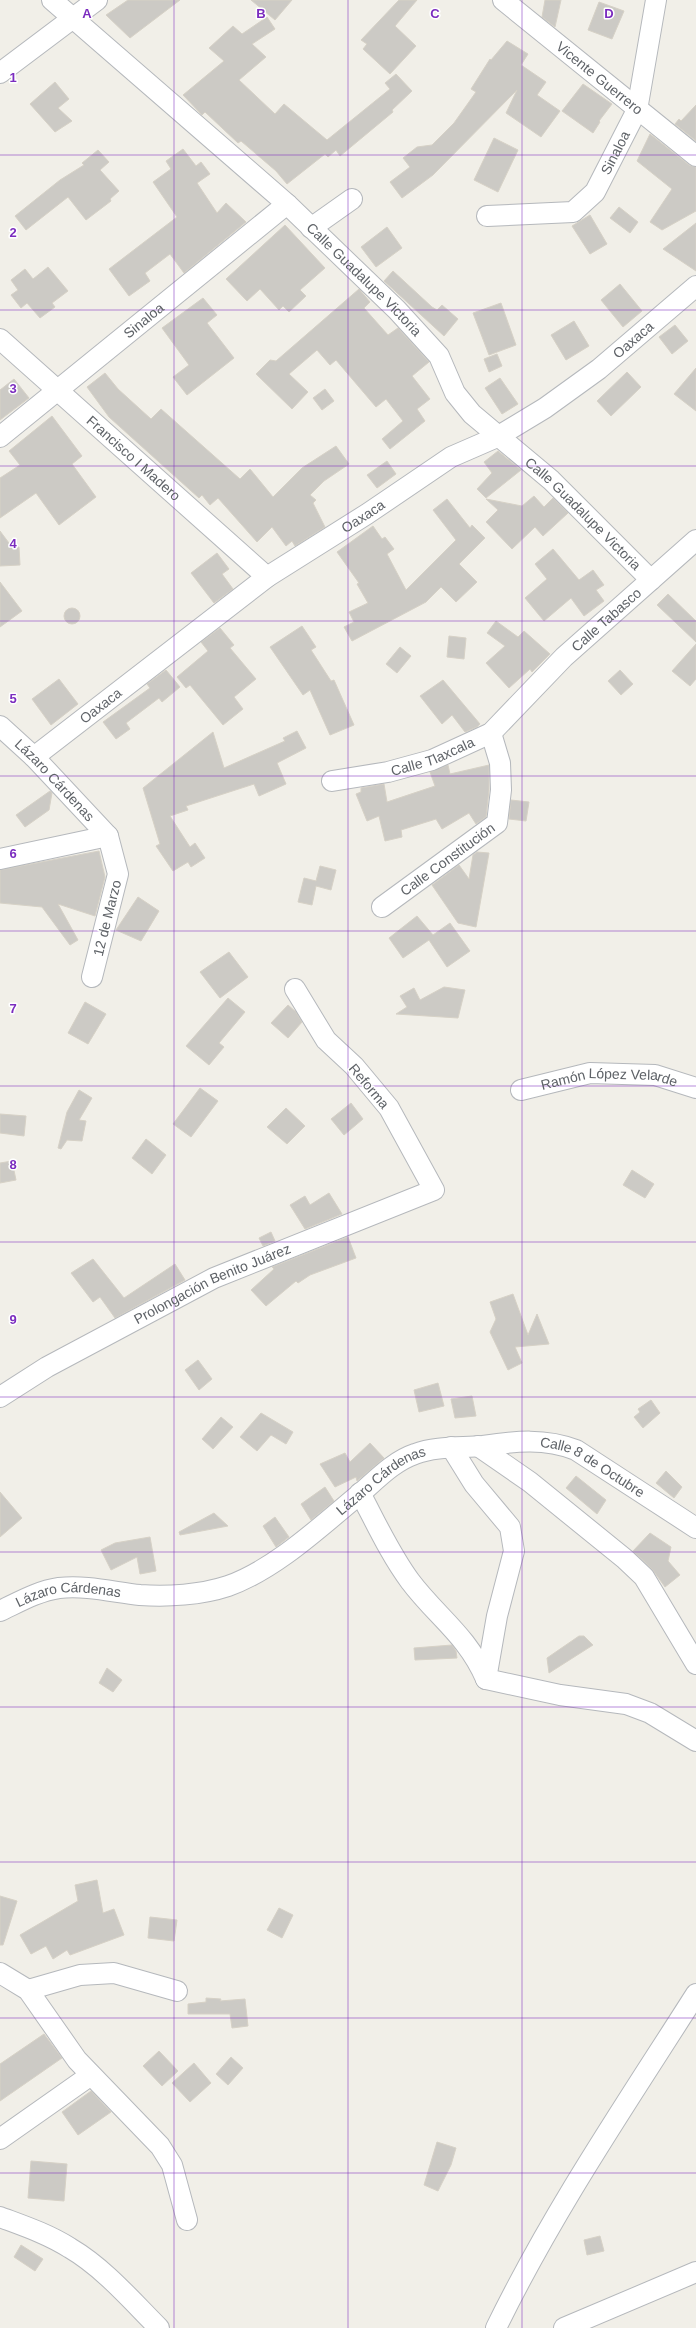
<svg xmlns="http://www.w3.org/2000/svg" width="696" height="2328" viewBox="0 0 696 2328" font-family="Helvetica,sans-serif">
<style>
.building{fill:#cccac5;stroke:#d6d1c6}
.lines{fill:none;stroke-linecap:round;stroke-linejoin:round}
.street-casing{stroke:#b5b8bc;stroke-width:22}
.street{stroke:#fff;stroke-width:20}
.grid{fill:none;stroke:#7b2cbf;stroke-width:1;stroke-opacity:0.55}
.labels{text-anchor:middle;stroke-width:3;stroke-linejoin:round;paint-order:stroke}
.street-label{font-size:14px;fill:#5f6368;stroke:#fff}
.grid-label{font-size:13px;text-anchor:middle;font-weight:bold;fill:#7b2cbf;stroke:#fff;stroke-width:3;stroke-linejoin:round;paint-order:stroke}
</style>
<rect width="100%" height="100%" fill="#f1efe8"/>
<g class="building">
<path d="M 128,0 L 180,0 L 130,38 L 106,15 Z"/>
<path d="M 251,0 L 292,0 L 275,20 Z"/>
<path d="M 399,0 L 417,0 L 395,26 L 416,46 L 390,74 L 363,49 L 367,44 L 361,40 Z"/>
<path d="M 545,0 L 561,0 L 555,27 L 542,17 Z"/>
<path d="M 599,2 L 624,11 L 612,39 L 588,30 Z"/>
<path d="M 267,17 L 275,29 L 252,44 L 266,57 L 239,80 L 275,114 L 284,104 L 327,140 L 390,89 L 385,83 L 396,74 L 412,91 L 392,110 L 393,112 L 340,156 L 336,150 L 328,157 L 325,154 L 287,184 L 276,171 L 241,141 L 238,143 L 205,112 L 202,115 L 183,95 L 224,61 L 209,48 L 233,26 L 242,34 Z"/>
<path d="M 507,41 L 528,54 L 521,65 L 546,82 L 537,95 L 560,111 L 541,137 L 506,113 L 517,90 L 433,175 L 402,198 L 390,182 L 410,167 L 403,158 L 417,147 L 432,145 L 454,123 L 476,92 L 471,89 L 490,59 L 491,60 Z"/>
<path d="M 55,82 L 69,99 L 58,108 L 72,121 L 55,132 L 30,104 Z"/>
<path d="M 583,84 L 612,104 L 599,121 L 600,122 L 593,133 L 562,111 Z"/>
<path d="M 696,105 L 696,141 L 675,124 L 679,119 L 681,121 Z"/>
<path d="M 650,134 L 689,165 L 696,167 L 696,211 L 662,230 L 650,222 L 672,189 L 637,161 Z"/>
<path d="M 494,138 L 518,150 L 498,192 L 474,180 Z"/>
<path d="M 183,149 L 196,166 L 201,162 L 210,174 L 197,183 L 217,213 L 226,203 L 246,222 L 184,273 L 170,254 L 145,273 L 150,281 L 129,296 L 109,269 L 177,217 L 153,182 L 171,169 L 166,161 Z"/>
<path d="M 98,150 L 109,162 L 100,170 L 119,191 L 110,199 L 111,201 L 86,220 L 68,197 L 26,230 L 15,216 L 60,180 L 84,165 L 82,163 Z"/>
<path d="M 619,207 L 638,222 L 630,233 L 610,218 Z"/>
<path d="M 590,215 L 607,244 L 590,254 L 572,226 Z"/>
<path d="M 696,223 L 696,271 L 663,249 Z"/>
<path d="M 285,225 L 325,268 L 300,290 L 306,296 L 289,312 L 283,306 L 279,310 L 260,289 L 247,301 L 226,279 Z"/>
<path d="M 387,227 L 402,248 L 376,267 L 361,247 Z"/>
<path d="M 48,267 L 68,291 L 52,303 L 55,307 L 40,318 L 27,303 L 21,308 L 11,295 L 18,290 L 11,280 L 25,269 L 33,279 Z"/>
<path d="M 393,271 L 432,307 L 437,310 L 442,305 L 458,319 L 444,336 L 384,281 Z"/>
<path d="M 620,284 L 642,311 L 623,327 L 601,300 Z"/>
<path d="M 359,289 L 370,302 L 364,308 L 388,335 L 398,328 L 429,362 L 412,376 L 430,399 L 417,409 L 425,421 L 390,449 L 382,439 L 403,421 L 386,399 L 376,407 L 336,360 L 330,365 L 317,350 L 289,374 L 308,392 L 292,409 L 256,374 L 270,360 L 276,361 Z"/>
<path d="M 203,298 L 217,315 L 207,323 L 234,358 L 187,395 L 173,377 L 189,365 L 162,328 Z"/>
<path d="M 501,303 L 516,345 L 489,355 L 473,313 Z"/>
<path d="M 574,321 L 589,346 L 566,360 L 551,335 Z"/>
<path d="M 675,325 L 688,341 L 672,354 L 659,337 Z"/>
<path d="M 497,354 L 502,366 L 489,372 L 484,359 Z"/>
<path d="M 696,368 L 696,411 L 674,394 Z"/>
<path d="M 627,372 L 641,387 L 611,416 L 597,401 Z"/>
<path d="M 105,373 L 118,389 L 151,419 L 161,409 L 240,479 L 250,469 L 273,497 L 302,468 L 336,446 L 349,464 L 324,481 L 310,495 L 316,500 L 313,503 L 325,527 L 295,546 L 292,541 L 286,546 L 272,527 L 257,542 L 218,498 L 210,505 L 202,495 L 199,498 L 109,417 L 87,387 Z"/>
<path d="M 500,378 L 518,404 L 502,414 L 485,388 Z"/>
<path d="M 14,379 L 29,398 L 0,420 L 0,390 Z"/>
<path d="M 325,389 L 334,401 L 322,410 L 313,398 Z"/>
<path d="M 52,416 L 82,456 L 72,464 L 96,497 L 59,525 L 36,493 L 0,518 L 0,478 L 20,465 L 9,451 Z"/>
<path d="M 498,451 L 521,470 L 486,498 L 477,489 L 492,473 L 484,462 Z"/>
<path d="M 387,461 L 396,474 L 377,488 L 367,475 Z"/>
<path d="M 534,496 L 544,507 L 553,498 L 568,513 L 543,536 L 535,527 L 512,549 L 486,522 L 498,510 L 486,499 L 522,506 Z"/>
<path d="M 447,499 L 470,528 L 472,525 L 485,538 L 459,564 L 477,582 L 456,602 L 441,587 L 426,602 L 352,641 L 344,627 L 354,622 L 349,612 L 368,603 L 357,584 L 359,583 L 337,552 L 373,526 L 382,539 L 385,537 L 394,549 L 387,554 L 406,590 L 456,540 L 433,510 Z"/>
<path d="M 0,531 L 12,547 L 19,547 L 20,565 L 0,566 Z"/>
<path d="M 553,549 L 579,580 L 593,570 L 604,585 L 596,590 L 604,601 L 584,616 L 571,598 L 544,621 L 525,598 L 547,579 L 535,564 Z"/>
<path d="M 217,553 L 229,569 L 222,574 L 233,589 L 214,603 L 191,573 Z"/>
<path d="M 0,582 L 22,611 L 0,627 Z"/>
<path d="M 668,594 L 696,621 L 696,642 L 657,605 Z"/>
<circle cx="72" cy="616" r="8"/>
<path d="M 496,621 L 518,637 L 524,631 L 550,654 L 532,672 L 530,669 L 509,688 L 486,663 L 505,646 L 487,633 Z"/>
<path d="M 302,626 L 316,647 L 311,650 L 331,681 L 334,680 L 354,725 L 330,735 L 310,690 L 303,695 L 270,647 Z"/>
<path d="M 220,628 L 234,645 L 230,648 L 256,679 L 234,697 L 243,709 L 223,725 L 190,685 L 186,688 L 177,677 L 208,651 L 201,642 Z"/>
<path d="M 449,636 L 466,638 L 464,659 L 447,657 Z"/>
<path d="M 696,644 L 696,679 L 690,686 L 672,671 Z"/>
<path d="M 400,647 L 411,656 L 397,673 L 386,664 Z"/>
<path d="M 166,670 L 180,687 L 162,702 L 159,698 L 126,723 L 130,729 L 116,739 L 103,722 L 150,688 L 147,684 Z"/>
<path d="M 620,670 L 633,684 L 621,695 L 608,681 Z"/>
<path d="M 59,679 L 78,704 L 51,725 L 32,699 Z"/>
<path d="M 443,680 L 480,724 L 477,727 L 465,732 L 452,715 L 442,724 L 420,696 Z"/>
<path d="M 297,731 L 306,748 L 277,763 L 286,784 L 259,796 L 254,784 L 186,806 L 188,810 L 170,816 L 190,847 L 195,843 L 205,858 L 191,867 L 188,862 L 173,871 L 156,846 L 160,844 L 143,788 L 213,732 L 224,768 L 285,741 L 283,738 Z"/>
<path d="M 448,765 L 450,774 L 489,765 L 489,790 L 486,817 L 476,824 L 469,813 L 442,829 L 436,819 L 401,830 L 402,837 L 385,841 L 379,816 L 367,821 L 356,794 L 361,792 L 361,788 L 384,784 L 387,802 L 435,786 L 430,772 Z"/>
<path d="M 50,791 L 52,793 L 49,810 L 25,827 L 16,815 Z"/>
<path d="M 511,800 L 529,802 L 526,821 L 509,819 Z"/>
<path d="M 99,851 L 105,877 L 95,916 L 58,904 L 78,940 L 70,945 L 42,907 L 0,903 L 0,870 Z"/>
<path d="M 477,852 L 489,853 L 476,927 L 458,923 L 432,885 L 459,865 L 469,879 L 473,855 Z"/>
<path d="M 320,866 L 336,870 L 331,890 L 316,886 L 312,905 L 298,902 L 304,878 L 316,881 Z"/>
<path d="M 138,897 L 159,911 L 141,941 L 116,930 Z"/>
<path d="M 417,916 L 433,935 L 450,923 L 470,951 L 447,967 L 429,940 L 403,958 L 389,938 Z"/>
<path d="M 229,952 L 248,977 L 220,998 L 200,972 Z"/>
<path d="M 444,987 L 465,990 L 458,1018 L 396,1014 L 407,1007 L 400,996 L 414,988 L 420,1000 Z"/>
<path d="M 228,998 L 245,1012 L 219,1043 L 224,1047 L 209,1065 L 186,1046 Z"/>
<path d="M 85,1002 L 106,1014 L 88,1044 L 68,1033 Z"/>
<path d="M 288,1005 L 296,1012 L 302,1022 L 288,1038 L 271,1023 Z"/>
<path d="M 200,1088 L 218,1101 L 191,1137 L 173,1124 Z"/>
<path d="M 79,1090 L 92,1098 L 79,1120 L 86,1121 L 82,1141 L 67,1140 L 61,1149 L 58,1148 L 67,1112 Z"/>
<path d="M 351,1103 L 363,1119 L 344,1135 L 331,1119 Z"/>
<path d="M 286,1108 L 305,1126 L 287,1144 L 267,1127 Z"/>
<path d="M 0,1114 L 26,1116 L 24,1136 L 0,1133 Z"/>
<path d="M 146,1139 L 166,1155 L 152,1174 L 132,1158 Z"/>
<path d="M 12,1161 L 16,1180 L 0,1183 L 0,1163 Z"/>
<path d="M 632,1170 L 654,1184 L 645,1198 L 623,1185 Z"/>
<path d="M 329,1193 L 342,1214 L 305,1229 L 290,1205 L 305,1196 L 310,1205 Z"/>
<path d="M 271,1232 L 275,1241 L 263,1246 L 259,1238 Z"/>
<path d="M 348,1237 L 356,1258 L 310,1275 L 298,1283 L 296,1281 L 266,1306 L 251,1290 L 274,1269 L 272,1267 Z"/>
<path d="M 93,1259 L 124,1298 L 175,1264 L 185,1280 L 115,1318 L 100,1297 L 93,1302 L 71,1273 Z"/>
<path d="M 513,1294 L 528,1335 L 537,1314 L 549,1344 L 515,1347 L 522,1363 L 508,1370 L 490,1332 L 496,1319 L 490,1302 Z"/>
<path d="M 198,1360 L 212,1379 L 199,1390 L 185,1370 Z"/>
<path d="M 438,1383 L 444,1406 L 419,1412 L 414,1390 Z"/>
<path d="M 472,1396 L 476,1416 L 455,1418 L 451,1399 Z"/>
<path d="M 651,1400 L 660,1413 L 643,1428 L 634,1417 L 640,1412 L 638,1409 Z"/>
<path d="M 261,1413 L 293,1432 L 286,1444 L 271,1435 L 257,1451 L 240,1437 Z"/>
<path d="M 221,1417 L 233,1427 L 213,1449 L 202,1439 Z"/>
<path d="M 370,1443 L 384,1458 L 357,1481 L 356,1477 L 335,1487 L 320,1464 L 345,1453 L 350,1462 Z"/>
<path d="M 666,1471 L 682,1487 L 674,1498 L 656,1483 Z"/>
<path d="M 576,1476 L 606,1500 L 597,1514 L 566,1488 Z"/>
<path d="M 325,1487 L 334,1501 L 311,1520 L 301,1504 Z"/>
<path d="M 0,1492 L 22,1518 L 0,1537 Z"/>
<path d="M 214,1513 L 228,1526 L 180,1535 L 179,1532 Z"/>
<path d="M 275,1517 L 289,1537 L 276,1547 L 263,1526 Z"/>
<path d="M 650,1533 L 671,1547 L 668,1561 L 680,1575 L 665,1587 L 652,1569 L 633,1551 Z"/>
<path d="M 150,1537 L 156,1571 L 140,1574 L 137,1557 L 111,1570 L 101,1550 L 115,1543 Z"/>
<path d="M 579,1636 L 584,1636 L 593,1645 L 549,1673 L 547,1658 Z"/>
<path d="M 452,1645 L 456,1651 L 457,1658 L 415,1660 L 414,1648 Z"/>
<path d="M 107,1668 L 122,1680 L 113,1692 L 99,1683 Z"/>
<path d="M 97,1880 L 103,1913 L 114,1909 L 124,1935 L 70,1955 L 67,1950 L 53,1959 L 46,1946 L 31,1954 L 20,1935 L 78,1901 L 75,1885 Z"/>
<path d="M 0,1896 L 17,1901 L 3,1945 L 0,1945 Z"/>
<path d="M 279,1908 L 293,1915 L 282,1938 L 267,1930 Z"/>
<path d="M 150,1917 L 177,1920 L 174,1941 L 148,1938 Z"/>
<path d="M 206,1998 L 221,1999 L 220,2001 L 245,1999 L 248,2026 L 232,2028 L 230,2014 L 188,2014 L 188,2004 L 206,2002 Z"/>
<path d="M 44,2034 L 62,2058 L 0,2101 L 0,2064 Z"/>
<path d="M 159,2051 L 178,2071 L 162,2086 L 143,2066 Z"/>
<path d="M 231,2057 L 243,2068 L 228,2085 L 216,2074 Z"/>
<path d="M 194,2063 L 211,2083 L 190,2102 L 172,2083 Z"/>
<path d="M 91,2091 L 111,2112 L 78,2135 L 62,2112 Z"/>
<path d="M 437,2142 L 456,2148 L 451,2165 L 438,2191 L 424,2185 Z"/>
<path d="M 31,2161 L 67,2164 L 64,2201 L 28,2198 Z"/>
<path d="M 600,2236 L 604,2251 L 587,2255 L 584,2240 Z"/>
<path d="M 21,2245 L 43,2259 L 35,2271 L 14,2257 Z"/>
</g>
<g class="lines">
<defs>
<g id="street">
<path id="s1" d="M 52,0 L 287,204 L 397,310 L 439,356 L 455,393 L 472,414 L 551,480 L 651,580"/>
<path id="s2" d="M 503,0 L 696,156"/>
<path d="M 0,73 L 97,0"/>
<path id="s3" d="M 487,216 L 573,212 L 595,192 L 637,110 L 656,0"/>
<path d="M 311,228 L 352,199"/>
<path id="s4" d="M 0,339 L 267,577"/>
<path id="s5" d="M 0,437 L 287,204"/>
<path id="s6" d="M 0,726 L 34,757 L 108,836 L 118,874 L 92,977"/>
<path id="s7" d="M 34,757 L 267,577 L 367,514 L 451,457 L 497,437 L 545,408 L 599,369 L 696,286"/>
<path id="s8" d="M 332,781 L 388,772 L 432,760 L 491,733 L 564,657 L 696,540"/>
<path d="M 0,859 L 108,836"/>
<path id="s9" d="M 382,907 L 497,823 L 501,790 L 500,763 L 491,733"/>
<path id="s10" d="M 521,1090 L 590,1073 L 655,1075 L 696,1088"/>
<path id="s11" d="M 0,1397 L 47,1367 L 214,1278 L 434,1190 L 389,1108 L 354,1066 L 326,1040 L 295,989"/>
<path d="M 478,1446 L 530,1482 L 625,1559 L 644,1577 L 696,1664"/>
<path d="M 451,1447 L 474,1484 L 510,1527 L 514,1551 L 497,1616 L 486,1679"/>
<path d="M 360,1493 C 376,1523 390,1554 410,1581 C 437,1617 467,1635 486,1679"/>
<path id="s12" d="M 0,1611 C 19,1602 38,1591 59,1588 C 86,1585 113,1592 140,1595 C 167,1597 201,1595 228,1586 C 276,1569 322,1525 361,1493 C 377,1479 394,1461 415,1454 C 436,1446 461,1448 483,1446 C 516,1441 545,1438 576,1450 L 696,1528"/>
<path d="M 486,1679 L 560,1695 L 626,1704 L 650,1713 L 696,1741"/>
<path d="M 0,1973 L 28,1990 L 77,2060 L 160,2146 L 172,2165 L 187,2220"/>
<path d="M 28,1990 L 80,1975 L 114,1973 L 177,1991"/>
<path d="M 0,2139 L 91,2075"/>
<path d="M 0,2217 C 24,2226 48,2234 70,2248 C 104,2268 132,2301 159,2328"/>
<path d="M 496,2328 C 553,2211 626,2104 696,1994"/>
<path d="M 564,2328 L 696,2272"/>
</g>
</defs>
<use href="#street" class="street-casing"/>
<use href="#street" class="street"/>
</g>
<path class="grid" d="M 174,0 L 174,2328M 348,0 L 348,2328M 522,0 L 522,2328M 0,155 L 696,155M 0,310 L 696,310M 0,466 L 696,466M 0,621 L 696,621M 0,776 L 696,776M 0,931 L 696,931M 0,1086 L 696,1086M 0,1242 L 696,1242M 0,1397 L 696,1397M 0,1552 L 696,1552M 0,1707 L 696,1707M 0,1862 L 696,1862M 0,2018 L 696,2018M 0,2173 L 696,2173"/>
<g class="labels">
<g class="street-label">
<text dy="5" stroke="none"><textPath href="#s2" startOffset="124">Vicente Guerrero</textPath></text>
<text dy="5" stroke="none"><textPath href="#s3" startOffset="160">Sinaloa</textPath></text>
<text dy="5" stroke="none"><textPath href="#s1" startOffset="419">Calle Guadalupe Victoria</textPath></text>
<text dy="5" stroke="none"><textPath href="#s5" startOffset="185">Sinaloa</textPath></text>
<text dy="5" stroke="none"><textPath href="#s7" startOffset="732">Oaxaca</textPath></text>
<text dy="5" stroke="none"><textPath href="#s4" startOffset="179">Francisco I Madero</textPath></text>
<text dy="5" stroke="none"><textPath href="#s1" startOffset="743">Calle Guadalupe Victoria</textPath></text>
<text dy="5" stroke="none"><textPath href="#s7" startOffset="408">Oaxaca</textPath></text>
<text dy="5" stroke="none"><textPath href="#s8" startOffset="329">Calle Tabasco</textPath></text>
<text dy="5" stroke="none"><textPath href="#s7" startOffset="84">Oaxaca</textPath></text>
<text dy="5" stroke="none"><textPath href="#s8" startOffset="104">Calle Tlaxcala</textPath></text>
<text dy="5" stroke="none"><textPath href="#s6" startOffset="77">Lázaro Cárdenas</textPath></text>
<text dy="5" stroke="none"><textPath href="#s9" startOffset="81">Calle Constitución</textPath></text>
<text transform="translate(107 918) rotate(-76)" y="5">12 de Marzo</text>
<text transform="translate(369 1086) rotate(50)" y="5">Reforma</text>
<text dy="5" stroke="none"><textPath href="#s10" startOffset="90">Ramón López Velarde</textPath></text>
<text dy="5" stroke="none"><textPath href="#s11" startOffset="241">Prolongación Benito Juárez</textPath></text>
<text dy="5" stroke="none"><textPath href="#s12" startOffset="649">Calle 8 de Octubre</textPath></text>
<text dy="5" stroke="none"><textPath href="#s12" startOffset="421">Lázaro Cárdenas</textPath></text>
<text dy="5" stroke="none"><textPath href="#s12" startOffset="72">Lázaro Cárdenas</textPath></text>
</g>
</g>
<g class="grid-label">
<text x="87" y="18">A</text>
<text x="261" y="18">B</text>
<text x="435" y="18">C</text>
<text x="609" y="18">D</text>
<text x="13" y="82">1</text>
<text x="13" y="237">2</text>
<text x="13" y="393">3</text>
<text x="13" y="548">4</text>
<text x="13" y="703">5</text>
<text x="13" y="858">6</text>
<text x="13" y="1013">7</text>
<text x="13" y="1169">8</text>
<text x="13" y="1324">9</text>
</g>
</svg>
